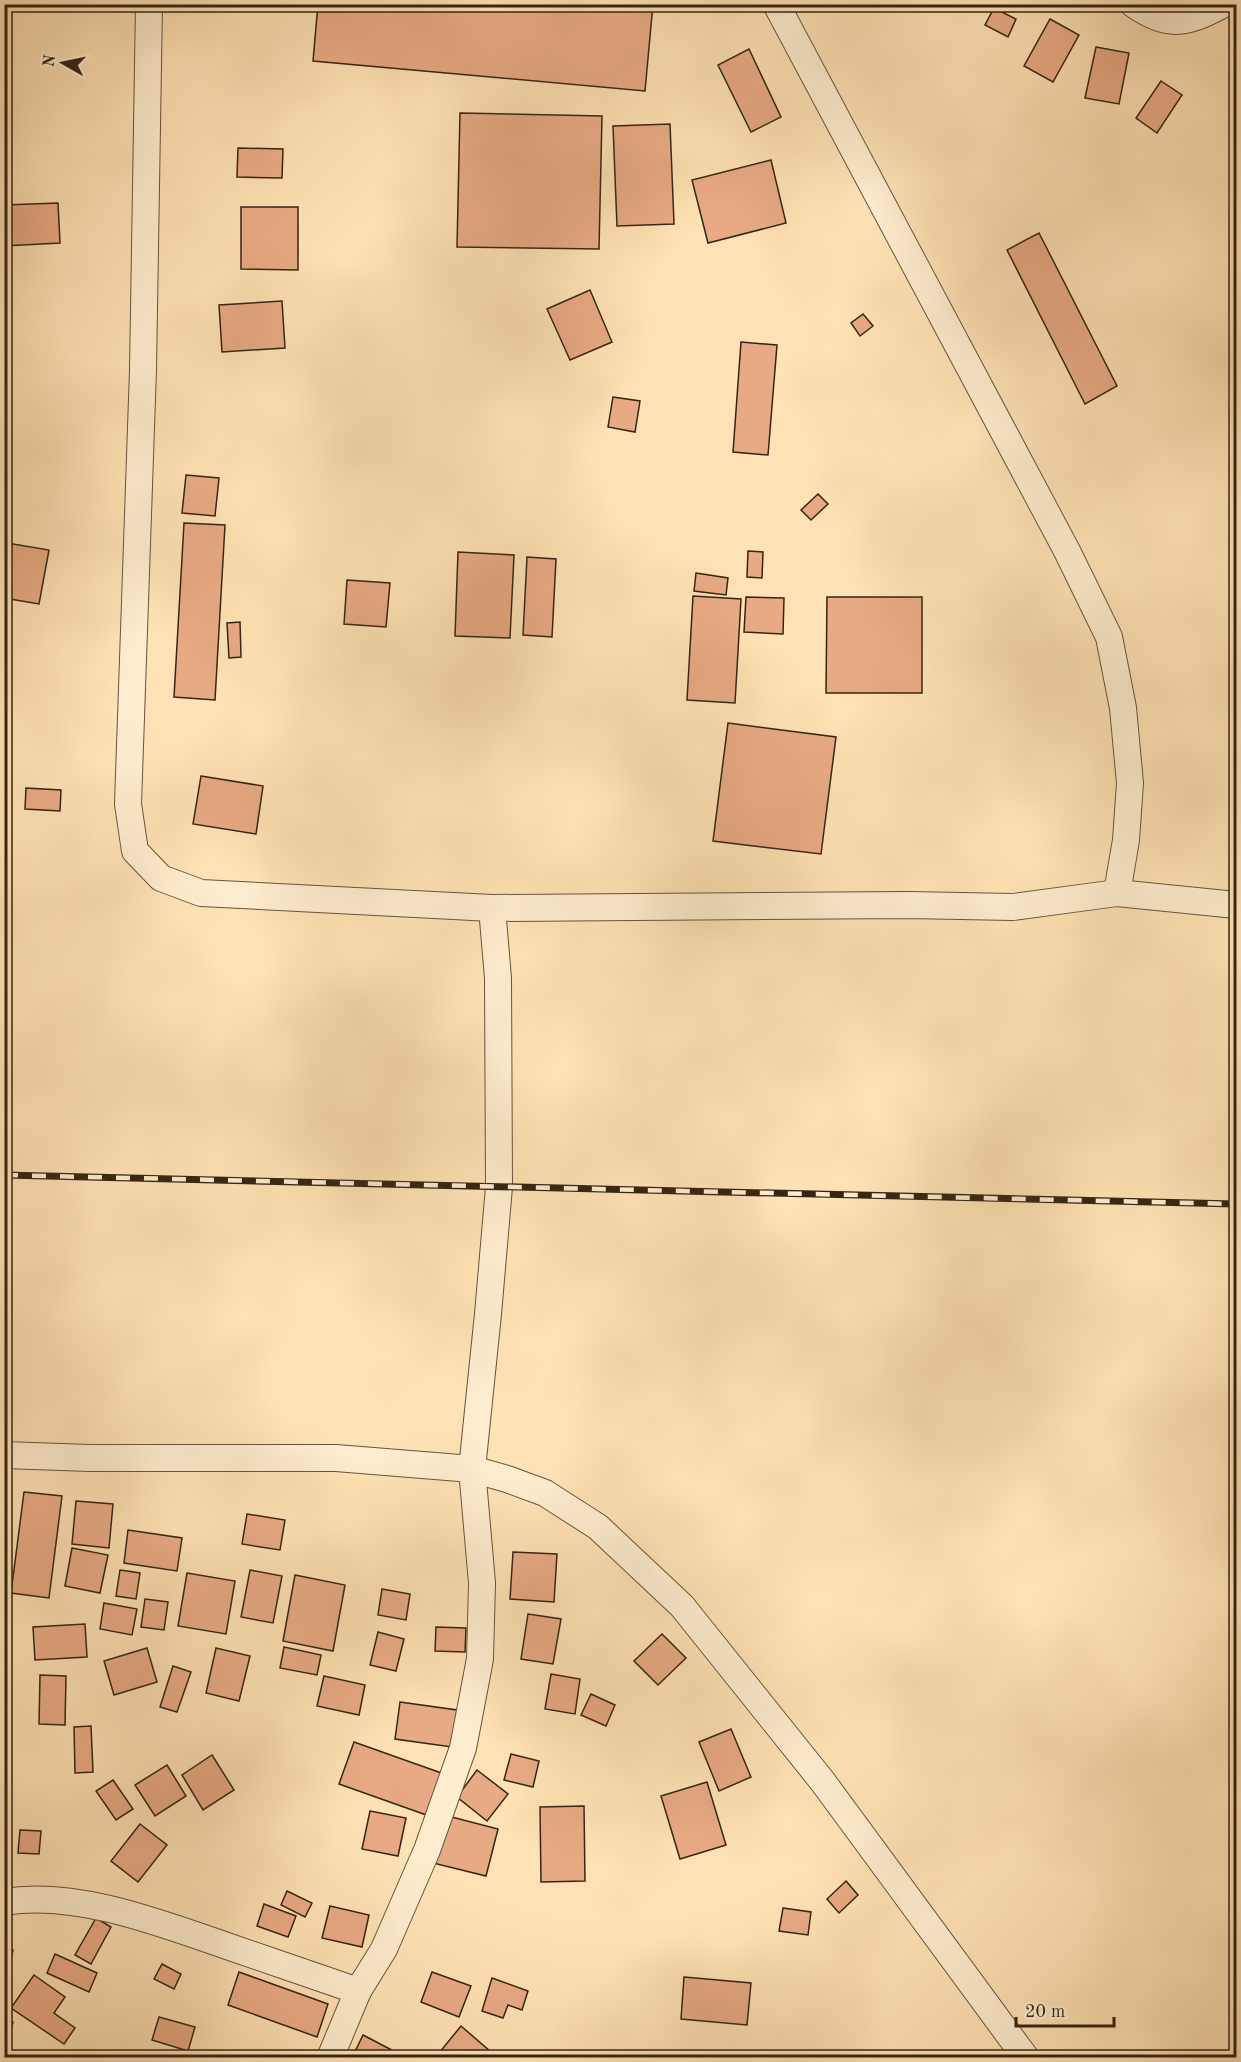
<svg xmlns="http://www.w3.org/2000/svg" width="1241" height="2062" viewBox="0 0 1241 2062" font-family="'Old Standard TT',serif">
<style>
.building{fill:#e8aa84;stroke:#352514;stroke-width:1.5}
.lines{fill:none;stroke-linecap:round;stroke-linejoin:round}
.street-casing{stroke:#67543c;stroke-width:28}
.street{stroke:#feecce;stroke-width:26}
.rail-casing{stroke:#352514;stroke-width:7}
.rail{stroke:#feecce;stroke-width:4.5;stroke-dasharray:14;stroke-linecap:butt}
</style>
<rect width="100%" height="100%" fill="#fee1b4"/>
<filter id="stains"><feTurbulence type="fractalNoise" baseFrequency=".00333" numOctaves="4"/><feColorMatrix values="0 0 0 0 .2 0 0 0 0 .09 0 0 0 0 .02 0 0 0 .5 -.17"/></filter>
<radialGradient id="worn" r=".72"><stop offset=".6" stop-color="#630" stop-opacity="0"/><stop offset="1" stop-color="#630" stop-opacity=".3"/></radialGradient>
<g class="building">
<path d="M 318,4 L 653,4 L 645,91 L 313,61 Z"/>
<path d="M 994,8 L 1016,19 L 1008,37 L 985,25 Z"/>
<path d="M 1050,19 L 1079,35 L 1053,82 L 1024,66 Z"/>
<path d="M 1096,47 L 1129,53 L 1119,104 L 1085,98 Z"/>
<path d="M 749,49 L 781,117 L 751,132 L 718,65 Z"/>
<path d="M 1161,81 L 1182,95 L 1157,133 L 1136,118 Z"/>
<path d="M 460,113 L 602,116 L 599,249 L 457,247 Z"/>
<path d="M 670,124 L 674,224 L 617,226 L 613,126 Z"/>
<path d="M 238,148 L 283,149 L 282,178 L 237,177 Z"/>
<path d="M 771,160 L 786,223 L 708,243 L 692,180 Z"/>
<path d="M 58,203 L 60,243 L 4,246 L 4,205 Z"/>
<path d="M 241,207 L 298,207 L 298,270 L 241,269 Z"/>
<path d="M 1039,233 L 1117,386 L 1085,404 L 1007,250 Z"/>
<path d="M 590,290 L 612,342 L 570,360 L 547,309 Z"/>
<path d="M 282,301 L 285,348 L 222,352 L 219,305 Z"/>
<path d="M 863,314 L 873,326 L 860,336 L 851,323 Z"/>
<path d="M 741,342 L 777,345 L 768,455 L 733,452 Z"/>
<path d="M 613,397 L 640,401 L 635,432 L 608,427 Z"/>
<path d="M 186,475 L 219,478 L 215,516 L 182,513 Z"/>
<path d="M 818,494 L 828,504 L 811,520 L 801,510 Z"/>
<path d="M 184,523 L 225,525 L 215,700 L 174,697 Z"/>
<path d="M 7,543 L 49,550 L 39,604 L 4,598 L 4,560 Z"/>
<path d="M 748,551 L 763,552 L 762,578 L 747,577 Z"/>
<path d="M 458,552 L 514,555 L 510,638 L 455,636 Z"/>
<path d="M 527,557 L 556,559 L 552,637 L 523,635 Z"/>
<path d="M 696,573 L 728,578 L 726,595 L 694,591 Z"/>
<path d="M 347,580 L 390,583 L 386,627 L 344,624 Z"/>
<path d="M 693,596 L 741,599 L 735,703 L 687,700 Z"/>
<path d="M 746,597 L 784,598 L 783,634 L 744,632 Z"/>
<path d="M 827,597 L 922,597 L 922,693 L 826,693 Z"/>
<path d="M 240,622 L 241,657 L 229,658 L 227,623 Z"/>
<path d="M 728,723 L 836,737 L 821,854 L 713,841 Z"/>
<path d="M 201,776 L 263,786 L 256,834 L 193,824 Z"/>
<path d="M 26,788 L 61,790 L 60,811 L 25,809 Z"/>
<path d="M 24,1492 L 62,1496 L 49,1598 L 11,1593 Z"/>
<path d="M 76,1501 L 113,1504 L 109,1548 L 72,1544 Z"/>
<path d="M 247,1514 L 285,1520 L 280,1550 L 242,1544 Z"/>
<path d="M 128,1530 L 182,1538 L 177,1571 L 124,1563 Z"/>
<path d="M 72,1548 L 108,1555 L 100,1593 L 65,1586 Z"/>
<path d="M 513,1552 L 557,1554 L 554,1602 L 510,1599 Z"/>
<path d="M 120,1570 L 140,1573 L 136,1599 L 116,1596 Z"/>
<path d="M 250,1570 L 282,1576 L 273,1623 L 241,1617 Z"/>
<path d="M 187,1573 L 235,1581 L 226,1634 L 178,1626 Z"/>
<path d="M 295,1575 L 345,1585 L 333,1651 L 283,1641 Z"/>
<path d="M 382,1589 L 410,1594 L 406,1620 L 378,1615 Z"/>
<path d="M 145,1599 L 168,1602 L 164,1630 L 141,1627 Z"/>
<path d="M 104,1603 L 137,1609 L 132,1635 L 100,1629 Z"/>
<path d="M 528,1614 L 561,1619 L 553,1664 L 521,1659 Z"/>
<path d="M 85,1624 L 87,1657 L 35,1660 L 33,1627 Z"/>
<path d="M 436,1627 L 466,1628 L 465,1652 L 435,1651 Z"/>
<path d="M 378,1632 L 404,1639 L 396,1671 L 370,1665 Z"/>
<path d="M 662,1634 L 686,1658 L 658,1685 L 634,1661 Z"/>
<path d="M 284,1647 L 321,1655 L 317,1675 L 280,1668 Z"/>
<path d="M 147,1648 L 157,1682 L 114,1695 L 104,1661 Z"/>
<path d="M 216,1648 L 250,1656 L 239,1701 L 206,1693 Z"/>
<path d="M 173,1666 L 191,1672 L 177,1712 L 160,1707 Z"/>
<path d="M 551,1674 L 580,1679 L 575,1714 L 545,1709 Z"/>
<path d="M 40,1675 L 66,1676 L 65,1725 L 39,1724 Z"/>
<path d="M 324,1676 L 365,1685 L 359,1715 L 317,1706 Z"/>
<path d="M 591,1694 L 615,1705 L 606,1726 L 581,1715 Z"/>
<path d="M 400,1702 L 457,1710 L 452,1747 L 395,1739 Z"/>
<path d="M 91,1726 L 93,1772 L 75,1773 L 74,1727 Z"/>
<path d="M 731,1729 L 751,1777 L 719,1791 L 699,1742 Z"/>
<path d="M 354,1742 L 447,1775 L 432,1817 L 339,1784 Z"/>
<path d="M 511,1754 L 539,1761 L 533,1787 L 504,1780 Z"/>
<path d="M 212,1755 L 234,1790 L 203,1810 L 182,1775 Z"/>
<path d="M 167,1765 L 186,1796 L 155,1816 L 135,1785 Z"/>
<path d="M 477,1770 L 508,1794 L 487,1821 L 457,1797 Z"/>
<path d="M 113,1780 L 133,1809 L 116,1820 L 96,1791 Z"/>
<path d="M 707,1782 L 726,1845 L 680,1859 L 661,1796 Z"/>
<path d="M 584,1806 L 585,1881 L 541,1882 L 540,1807 Z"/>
<path d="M 370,1811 L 406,1818 L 398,1856 L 362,1849 Z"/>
<path d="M 444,1815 L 498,1829 L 486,1876 L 433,1863 Z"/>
<path d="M 140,1824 L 167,1845 L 138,1882 L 111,1861 Z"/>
<path d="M 20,1830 L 41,1831 L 39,1854 L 18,1853 Z"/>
<path d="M 846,1881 L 858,1895 L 839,1913 L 827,1899 Z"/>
<path d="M 287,1891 L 312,1903 L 305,1917 L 281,1905 Z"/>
<path d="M 264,1904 L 296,1916 L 288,1937 L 257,1926 Z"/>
<path d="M 330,1906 L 369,1915 L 362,1947 L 322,1938 Z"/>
<path d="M 783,1908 L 811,1912 L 808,1935 L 779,1931 Z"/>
<path d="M 96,1918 L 111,1927 L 91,1964 L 75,1955 Z"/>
<path d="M 4,1948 L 13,1950 L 4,1986 Z"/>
<path d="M 55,1954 L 97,1973 L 89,1992 L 47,1973 Z"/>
<path d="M 162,1964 L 181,1974 L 174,1989 L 154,1979 Z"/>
<path d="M 239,1972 L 328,2004 L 317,2037 L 228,2005 Z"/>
<path d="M 432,1972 L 471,1986 L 459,2017 L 421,2002 Z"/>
<path d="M 34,1975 L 65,1997 L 54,2013 L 75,2028 L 64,2044 L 11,2008 Z"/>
<path d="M 684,1977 L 751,1983 L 747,2025 L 681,2019 Z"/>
<path d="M 492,1978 L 528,1991 L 522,2010 L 508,2005 L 503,2018 L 482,2011 Z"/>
<path d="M 159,2017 L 195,2027 L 188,2051 L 152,2040 Z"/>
<path d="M 4,2019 L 13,2022 L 5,2051 L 4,2051 Z"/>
<path d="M 461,2026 L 498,2058 L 435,2058 Z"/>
<path d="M 363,2035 L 407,2058 L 352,2058 Z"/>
</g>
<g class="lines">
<defs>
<g id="street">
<path d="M 149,4 L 143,370 L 128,804 L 135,851 L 161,878 L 201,893 L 492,908 L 908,905 L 1013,907 L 1117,893 L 1236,905"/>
<path d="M 776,4 L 1067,551 L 1109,637 L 1123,708 L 1130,783 L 1126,840 L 1117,893"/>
<path d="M 1133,4 C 1169,30 1188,23 1224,4"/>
<path d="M 4,1455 L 90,1458 L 336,1458 L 472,1469 L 507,1479 L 545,1493 L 598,1527 L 682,1606 L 823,1782 L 1026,2058"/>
<path d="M 4,1902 C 76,1890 160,1923 227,1946 C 271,1961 314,1976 358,1991"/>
<path d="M 330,2058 L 358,1991 L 384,1949 L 427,1850 L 463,1748 L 480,1659 L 482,1583 L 472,1469 L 488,1314 L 499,1187 L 498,978 L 492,908"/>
</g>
</defs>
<use href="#street" class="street-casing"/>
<use href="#street" class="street"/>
<defs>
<path id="rail" d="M 4,1175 L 1236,1204"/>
</defs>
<use href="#rail" class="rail-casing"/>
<use href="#rail" class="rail"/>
</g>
<rect width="1241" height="2062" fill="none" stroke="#fee1b4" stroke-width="24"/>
<rect x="6" y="6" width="1229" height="2050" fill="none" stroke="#352514" stroke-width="3"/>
<rect x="12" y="12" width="1217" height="2038" fill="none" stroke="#352514" stroke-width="1.5"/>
<g transform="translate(63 63) rotate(279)" stroke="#feecce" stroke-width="4.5" paint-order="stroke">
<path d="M0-4.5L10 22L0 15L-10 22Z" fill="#352514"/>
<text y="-9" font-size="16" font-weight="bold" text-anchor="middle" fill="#352514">N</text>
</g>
<path d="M1016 2017v9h98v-9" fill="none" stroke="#352514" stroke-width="3"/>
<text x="1025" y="2017" font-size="18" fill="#352514" stroke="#feecce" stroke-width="4.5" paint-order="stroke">20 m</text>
<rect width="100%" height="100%" filter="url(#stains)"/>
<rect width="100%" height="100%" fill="url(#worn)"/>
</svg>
